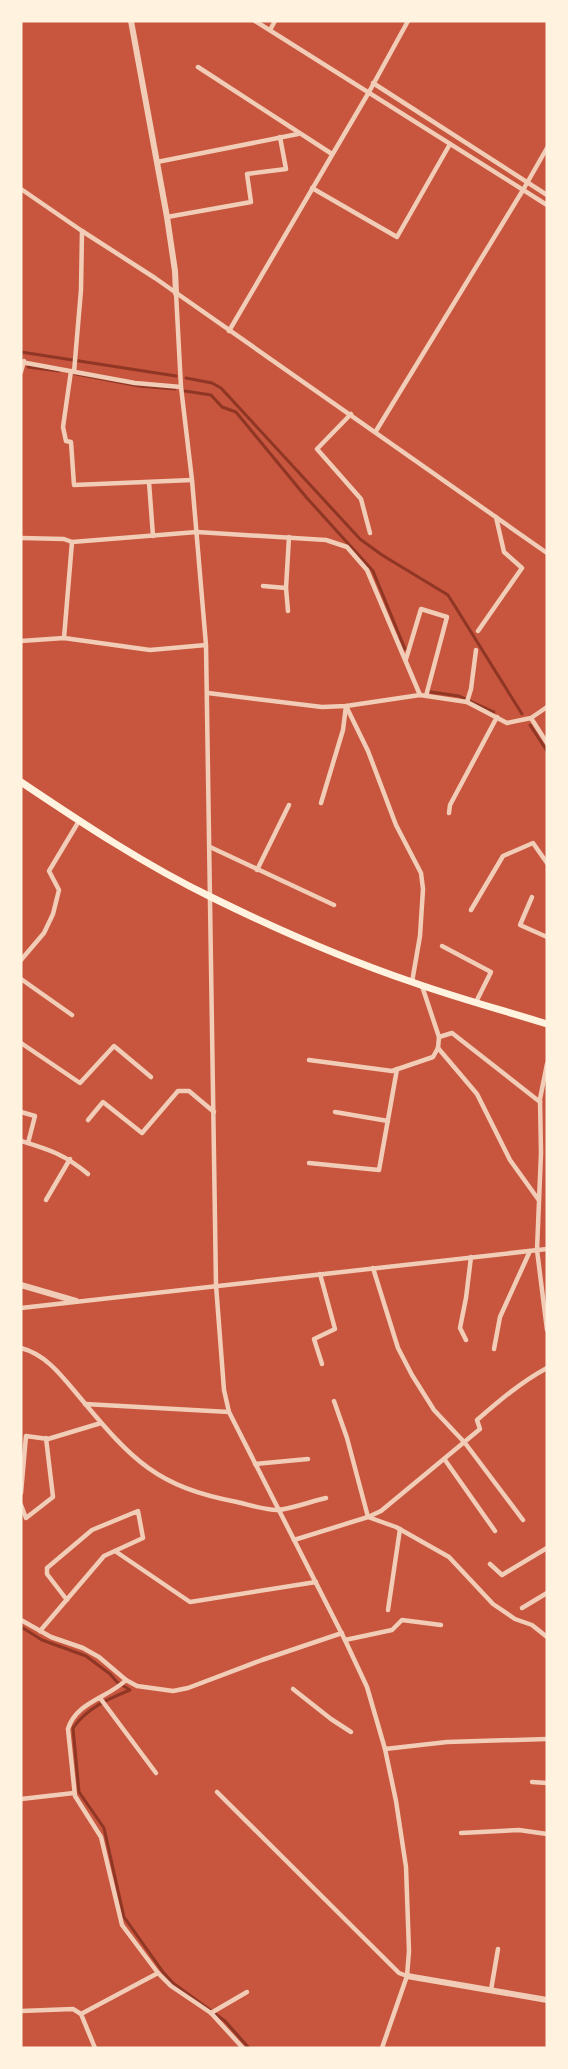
<svg xmlns="http://www.w3.org/2000/svg" width="568" height="2069" viewBox="0 0 568 2069" font-family="Lora,serif">
<style>
.lines{fill:none;stroke-linecap:round;stroke-linejoin:round}
.stream{stroke:#8f3625;stroke-width:3}
.minor{stroke:#f1ccb7;stroke-width:4.5}
.tertiary{stroke:#f1ccb7;stroke-width:6}
.secondary{stroke:#fff3e0;stroke-width:7}
</style>
<rect width="100%" height="100%" fill="#c8553d"/>
<g class="lines">
<g class="stream">
<path d="M 21,352 L 176,376"/>
<path d="M 28,367 L 59,371"/>
<path d="M 71,373 L 139,386 L 175,389"/>
<path d="M 186,378 L 212,383 L 221,388 L 360,539 L 382,555 L 448,595 L 522,714"/>
<path d="M 185,391 L 211,395 L 222,407 L 236,412 L 306,497 L 373,571 L 405,649"/>
<path d="M 431,692 L 459,696 L 494,712"/>
<path d="M 530,725 L 547,751"/>
<path d="M 23,1628 L 42,1640 L 86,1656 L 110,1674 L 117,1682 L 130,1690 C 108,1699 87,1708 73,1728 L 79,1792 L 104,1828 L 124,1917 L 163,1972 L 173,1983 L 225,2021 L 249,2048"/>
</g>
<g class="minor">
<path d="M 255,21 L 547,205"/>
<path d="M 270,30 L 275,21"/>
<path d="M 198,67 L 332,154"/>
<path d="M 373,83 L 547,195"/>
<path d="M 157,162 L 298,134"/>
<path d="M 312,188 L 397,237 L 450,144"/>
<path d="M 21,189 L 82,231 L 155,278 L 547,553"/>
<path d="M 167,217 L 251,202 L 247,174 L 286,169 L 280,137"/>
<path d="M 176,293 L 181,387 L 192,480 L 206,645 L 216,1285 L 224,1390 L 229,1412 L 345,1640 L 367,1687 L 385,1749 L 396,1801 L 406,1867 L 409,1951 L 407,1976 L 382,2048"/>
<path d="M 229,331 L 369,92 L 408,21"/>
<path d="M 21,362 L 135,383 L 181,387"/>
<path d="M 71,371 L 63,427 L 66,441 L 71,442 L 74,485 L 192,480"/>
<path d="M 21,372 L 24,361"/>
<path d="M 74,372 L 81,290 L 82,231"/>
<path d="M 351,414 L 317,449 L 361,499 L 370,533"/>
<path d="M 376,431 L 523,190 L 547,148"/>
<path d="M 149,482 L 153,536"/>
<path d="M 21,538 L 64,539 L 72,542 L 64,638"/>
<path d="M 72,542 L 197,532 L 326,540 L 347,547 L 367,570 L 420,695"/>
<path d="M 263,586 L 286,588"/>
<path d="M 288,611 L 286,588 L 289,537"/>
<path d="M 478,631 L 522,568 L 504,552 L 496,517"/>
<path d="M 21,641 L 64,638 L 150,650 L 206,645"/>
<path d="M 406,659 L 421,609 L 447,617 L 426,696"/>
<path d="M 208,693 L 322,707 L 346,706 L 420,695 L 467,702 L 507,723 L 531,718 L 547,707"/>
<path d="M 467,702 L 471,689 L 476,650"/>
<path d="M 346,706 L 368,751 L 396,825 L 421,873 L 423,889 L 420,936 L 412,982"/>
<path d="M 531,718 L 547,743"/>
<path d="M 321,803 L 343,730 L 346,706"/>
<path d="M 449,813 L 450,805 L 497,717"/>
<path d="M 210,847 L 334,905"/>
<path d="M 257,870 L 289,805"/>
<path d="M 532,897 L 520,925 L 547,937"/>
<path d="M 471,910 L 503,856 L 533,843 L 547,863"/>
<path d="M 442,946 L 491,972 L 476,1002"/>
<path d="M 21,960 L 44,933 L 53,914 L 59,890 L 49,871 L 79,821"/>
<path d="M 21,979 L 72,1015"/>
<path d="M 439,1037 L 452,1033 L 540,1102"/>
<path d="M 21,1043 L 80,1083 L 114,1046 L 151,1077"/>
<path d="M 438,1048 L 477,1094 L 510,1160 L 538,1199"/>
<path d="M 309,1060 L 392,1071 L 433,1057 L 438,1048 L 439,1037 L 422,986"/>
<path d="M 547,1064 L 540,1099 L 541,1153 L 537,1250 L 547,1330"/>
<path d="M 21,1112 L 35,1116 L 28,1143"/>
<path d="M 335,1112 L 388,1121"/>
<path d="M 88,1120 L 103,1102 L 142,1133 L 178,1091 L 189,1091 L 214,1112"/>
<path d="M 21,1141 C 50,1150 64,1154 88,1174"/>
<path d="M 309,1163 L 379,1170 L 397,1069"/>
<path d="M 46,1200 L 70,1159"/>
<path d="M 373,1268 L 398,1348 L 412,1375 L 434,1410 L 465,1443 L 523,1520"/>
<path d="M 320,1274 L 335,1329 L 314,1339 L 322,1364"/>
<path d="M 21,1308 L 547,1249"/>
<path d="M 466,1340 L 460,1328 L 466,1298 L 471,1257"/>
<path d="M 21,1348 C 48,1355 64,1379 82,1400 C 132,1460 157,1487 237,1502 C 250,1505 265,1510 277,1510 C 292,1509 312,1501 326,1498"/>
<path d="M 494,1349 L 500,1317 L 530,1251"/>
<path d="M 334,1401 L 347,1438 L 368,1517 L 396,1527 L 449,1557 L 493,1604 L 515,1619 L 532,1625 L 547,1637"/>
<path d="M 85,1404 L 229,1412"/>
<path d="M 445,1460 L 495,1531"/>
<path d="M 255,1464 L 308,1459"/>
<path d="M 21,1493 L 26,1436 L 48,1439 L 101,1423"/>
<path d="M 21,1505 L 26,1518 L 53,1497 L 46,1438"/>
<path d="M 294,1540 L 368,1517 L 381,1511 L 480,1429 L 477,1420 C 499,1401 521,1382 547,1368"/>
<path d="M 115,1551 L 190,1602 L 316,1582"/>
<path d="M 490,1564 L 502,1575 L 547,1548"/>
<path d="M 522,1608 L 547,1593"/>
<path d="M 388,1610 L 400,1529"/>
<path d="M 21,1620 L 51,1637 L 83,1648 L 99,1657 L 126,1680 L 137,1686 L 173,1691 L 188,1688 L 262,1660 L 342,1633"/>
<path d="M 40,1631 L 104,1556 L 143,1538 L 138,1511 L 92,1530 L 47,1568 L 47,1574 L 67,1600"/>
<path d="M 345,1640 L 392,1630 L 402,1620 L 441,1625"/>
<path d="M 126,1680 C 108,1698 76,1702 68,1729 L 75,1796 L 101,1837 L 122,1925 L 158,1973 L 171,1986 L 211,2013 L 243,2048"/>
<path d="M 293,1689 L 331,1719 L 351,1732"/>
<path d="M 100,1698 L 156,1773"/>
<path d="M 385,1749 L 447,1742 L 547,1739"/>
<path d="M 532,1782 L 547,1783"/>
<path d="M 217,1792 L 399,1973 L 407,1976"/>
<path d="M 21,1799 L 74,1793"/>
<path d="M 461,1833 L 519,1830 L 547,1834"/>
<path d="M 491,1990 L 498,1949"/>
<path d="M 21,2011 L 73,2009 L 81,2014 L 95,2048"/>
<path d="M 211,2013 L 247,1992"/>
<path d="M 81,2014 L 158,1973"/>
</g>
<g class="tertiary">
<path d="M 131,21 L 167,217 L 175,271 L 176,293"/>
<path d="M 21,1285 L 76,1301"/>
<path d="M 407,1976 L 547,2000"/>
</g>
<path class="secondary" d="M 21,782 C 82,823 145,865 211,897 C 276,929 344,959 412,982 C 457,998 502,1010 547,1024"/>
</g>
<rect width="568" height="2069" fill="none" stroke="#fff3e0" stroke-width="45"/>
</svg>
